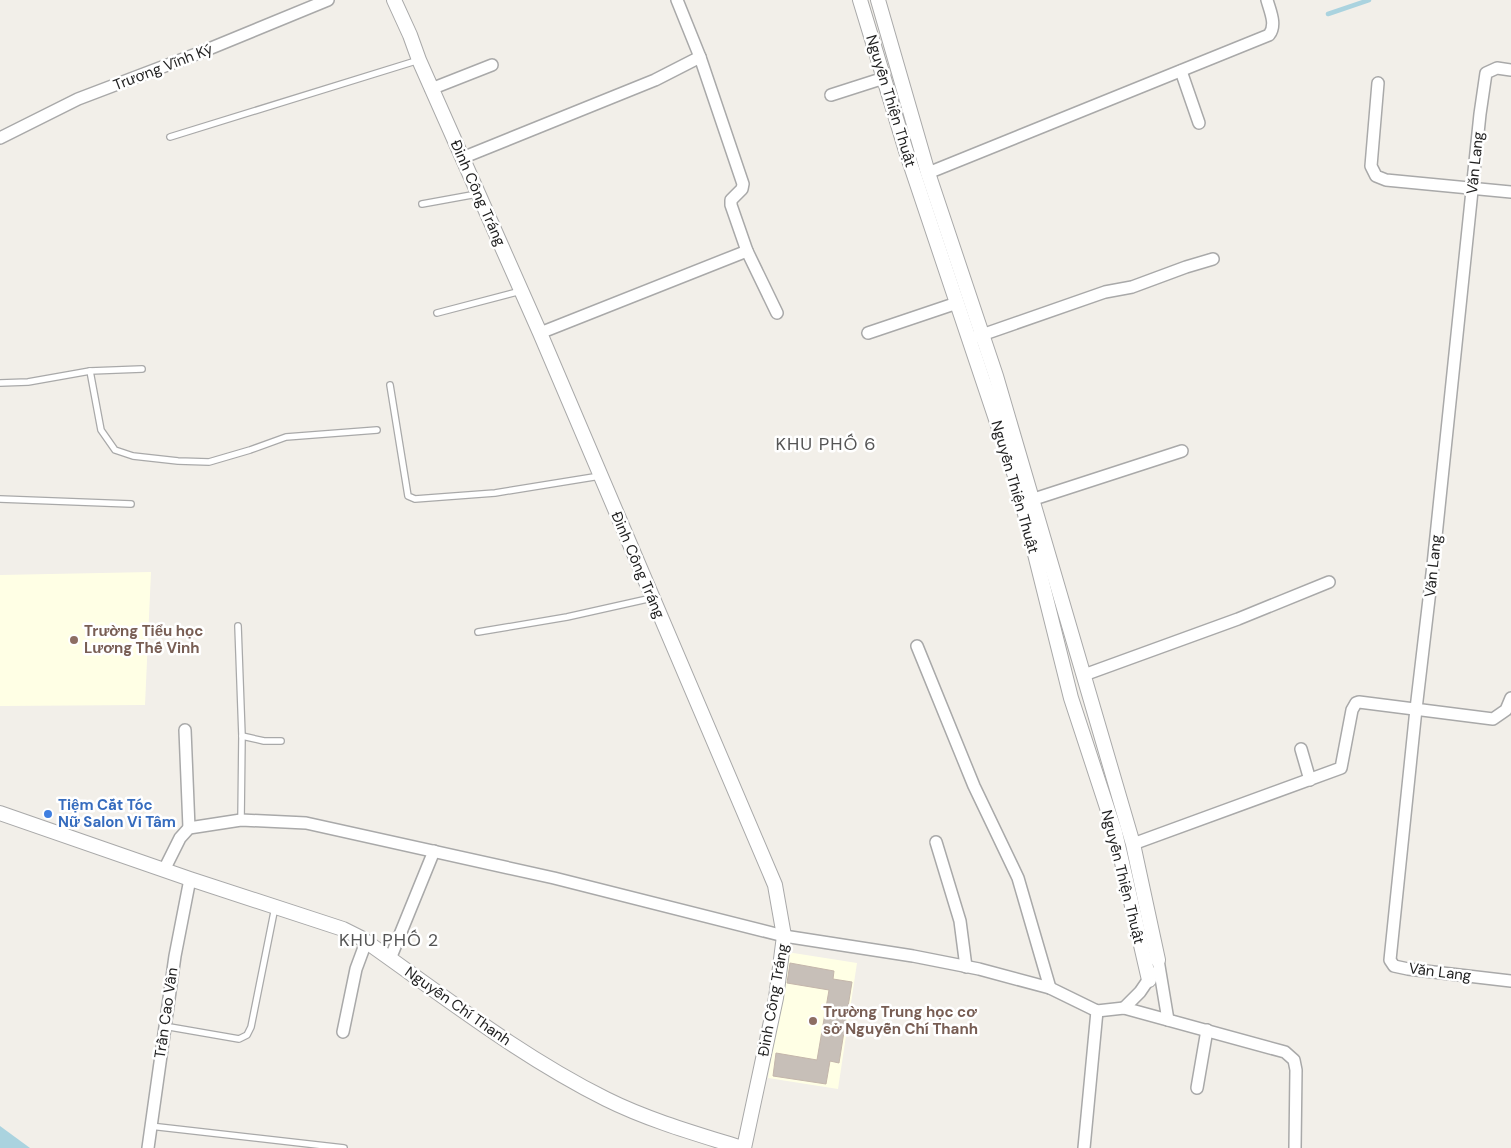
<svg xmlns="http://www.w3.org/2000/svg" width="1511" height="1148" viewBox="0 0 1511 1148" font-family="'DM Sans',sans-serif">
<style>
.education{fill:#ffffe5}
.water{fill:#aad3df}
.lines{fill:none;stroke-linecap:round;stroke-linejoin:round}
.stream{stroke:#aad3df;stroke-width:4.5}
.building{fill:#c7bfb8;stroke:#c4b6ab}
.service-casing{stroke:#a9a9a9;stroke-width:8}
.minor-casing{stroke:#a9a9a9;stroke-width:14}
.tertiary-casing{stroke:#a9a9a9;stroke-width:16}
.service{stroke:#fff;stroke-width:5.5}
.minor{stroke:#fff;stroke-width:11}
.tertiary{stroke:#fff;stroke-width:14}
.education-dot{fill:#8d6e63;stroke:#fff;stroke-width:2}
.shop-dot{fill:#3f7fe0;stroke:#fff;stroke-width:2}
.labels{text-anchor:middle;stroke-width:5;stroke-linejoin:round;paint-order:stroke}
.street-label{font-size:15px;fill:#222;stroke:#fff}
.education-label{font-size:15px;font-weight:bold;fill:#785e54;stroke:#fff;text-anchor:start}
.shop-label{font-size:15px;font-weight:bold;fill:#366cbe;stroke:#fff;text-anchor:start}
.quarter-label{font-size:18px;letter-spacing:1px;fill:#555;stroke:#fff}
</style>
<rect width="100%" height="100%" fill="#f2efe9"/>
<g class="education">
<path d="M 151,572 L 145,705 L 0,706 L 0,575 Z"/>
<path d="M 787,952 L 857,963 L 838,1089 L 768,1078 Z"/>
</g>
<path class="water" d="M 0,1126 L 30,1148 L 0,1148 Z"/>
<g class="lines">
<path class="stream" d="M 1328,14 L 1369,0"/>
</g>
<path class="building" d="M 790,963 L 834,971 L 833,979 L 852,982 L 839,1063 L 830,1061 L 826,1084 L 773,1076 L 776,1053 L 817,1060 L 829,990 L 787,983 Z"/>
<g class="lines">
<defs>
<g id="service">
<path d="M 170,137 L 419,60"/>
<path d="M 422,204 L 477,194"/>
<path d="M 437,313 L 521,291"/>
<path d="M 90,371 L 101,430 L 115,450 L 133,456 L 178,461 L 209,462 L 250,450 L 286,437 L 377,430"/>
<path d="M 0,383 L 28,382 L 90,371 L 142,369"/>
<path d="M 390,385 L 408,496 L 415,499 L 495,493 L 600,476"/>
<path d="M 0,499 L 131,504"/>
<path d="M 238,626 L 242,736 L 241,820"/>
<path d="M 478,632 L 567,617 L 652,598"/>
<path d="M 242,736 L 264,741 L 281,741"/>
<path d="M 164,1026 L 239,1039 L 247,1035 L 251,1027 L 275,907"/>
<path d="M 150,1126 L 344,1148"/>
</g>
<g id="minor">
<path d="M 1511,70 L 1497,68 L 1486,73 L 1480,114 L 1433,565 L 1416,709 L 1390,960 L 1394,966 L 1408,969 L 1511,981"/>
<path d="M 1181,71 L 1199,123"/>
<path d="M 1378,83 L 1371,166 L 1376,176 L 1386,180 L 1511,192"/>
<path d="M 431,89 L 492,65"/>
<path d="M 831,95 L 884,78"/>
<path d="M 0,138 L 78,99 L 199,53 L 328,0"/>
<path d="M 462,158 L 655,80 L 700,57"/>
<path d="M 928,173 L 1269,35 C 1277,25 1270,11 1267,0"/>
<path d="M 747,251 L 777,313"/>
<path d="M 540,333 L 747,251 L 731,205 L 731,200 L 742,189 L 743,184 L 700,57 L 677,0"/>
<path d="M 868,333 L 957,303"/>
<path d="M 976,337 L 1105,292 L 1132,287 L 1186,267 L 1213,259"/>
<path d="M 1031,500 L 1182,451"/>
<path d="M 917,646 L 974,786 L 1018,878 L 1050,988"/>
<path d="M 1084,675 L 1238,619 L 1329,582"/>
<path d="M 185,730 L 189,828"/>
<path d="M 1301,749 L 1310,780"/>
<path d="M 936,842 L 960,921 L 966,967"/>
<path d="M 1133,844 L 1341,768 L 1352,710 L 1356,703 L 1359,702 L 1493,719 L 1506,710 L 1511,698"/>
<path d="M 164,870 L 180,838 L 189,828 L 241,820 L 306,823 L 554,878 L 784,936 L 913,956 L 979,969 L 1050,988 L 1097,1011 L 1124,1008 L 1285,1052 L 1294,1060 L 1296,1070 L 1295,1148"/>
<path d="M 390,959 L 434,851"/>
<path d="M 1158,960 L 1168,1020"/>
<path d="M 1124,1008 L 1140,992 L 1153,973"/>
<path d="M 343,1032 L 356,969 L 366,942"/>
<path d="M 1197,1088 L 1207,1030"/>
<path d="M 148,1148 L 175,956 L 190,879"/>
<path d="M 1084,1148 L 1097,1011"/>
</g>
<g id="tertiary">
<path d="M 394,0 L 410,35 L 419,60 L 540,333 L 775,885 L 784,936 L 776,998 L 744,1148"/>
<path d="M 860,0 L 906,151 L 1017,482 L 1071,698 L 1115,832 L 1149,980"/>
<path d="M 878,0 L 928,173 L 996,376 L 1133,844 L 1158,960"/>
<path d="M 0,813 L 190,879 L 343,929 L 361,938 C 441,994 518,1055 606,1099 C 648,1120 697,1134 742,1148"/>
</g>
</defs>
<use href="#service" class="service-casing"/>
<use href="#minor" class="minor-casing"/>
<use href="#tertiary" class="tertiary-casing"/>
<use href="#service" class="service"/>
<use href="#minor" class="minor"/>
<use href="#tertiary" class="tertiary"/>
</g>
<g class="education-dot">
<circle cx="74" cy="640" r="5"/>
<circle cx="813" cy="1021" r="5"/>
</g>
<circle class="shop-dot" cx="48" cy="814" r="5"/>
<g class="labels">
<g class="street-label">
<text transform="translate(163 67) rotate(-21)" y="5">Trương Vĩnh Ký</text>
<text transform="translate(891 101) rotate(73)" y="5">Nguyễn Thiện Thuật</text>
<text transform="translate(1475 163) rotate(-84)" y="5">Văn Lang</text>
<text transform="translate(478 193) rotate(66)" y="5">Đinh Công Tráng</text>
<text transform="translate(1015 487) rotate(74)" y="5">Nguyễn Thiện Thuật</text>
<text transform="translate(638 565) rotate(67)" y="5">Đinh Công Tráng</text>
<text transform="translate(1433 566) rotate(-84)" y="5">Văn Lang</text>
<text transform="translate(1123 877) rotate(76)" y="5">Nguyễn Thiện Thuật</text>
<text transform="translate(1440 972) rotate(7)" y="5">Văn Lang</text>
<text transform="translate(773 1000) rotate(-80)" y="5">Đinh Công Tráng</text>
<text transform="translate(458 1006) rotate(35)" y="5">Nguyễn Chí Thanh</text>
<text transform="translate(166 1013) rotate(-82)" y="5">Trần Cao Vân</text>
</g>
<g class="education-label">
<text x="84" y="636">Trường Tiểu học<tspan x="84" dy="17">Lương Thế Vinh</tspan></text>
<text x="823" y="1017">Trường Trung học cơ<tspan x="823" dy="17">sở Nguyễn Chí Thanh</tspan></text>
</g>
<g class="shop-label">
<text x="58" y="810">Tiệm Cắt Tóc<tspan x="58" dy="17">Nữ Salon Vi Tâm</tspan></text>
</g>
<g class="quarter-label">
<text x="826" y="450">KHU PHỐ 6</text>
<text x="389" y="946">KHU PHỐ 2</text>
</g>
</g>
</svg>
